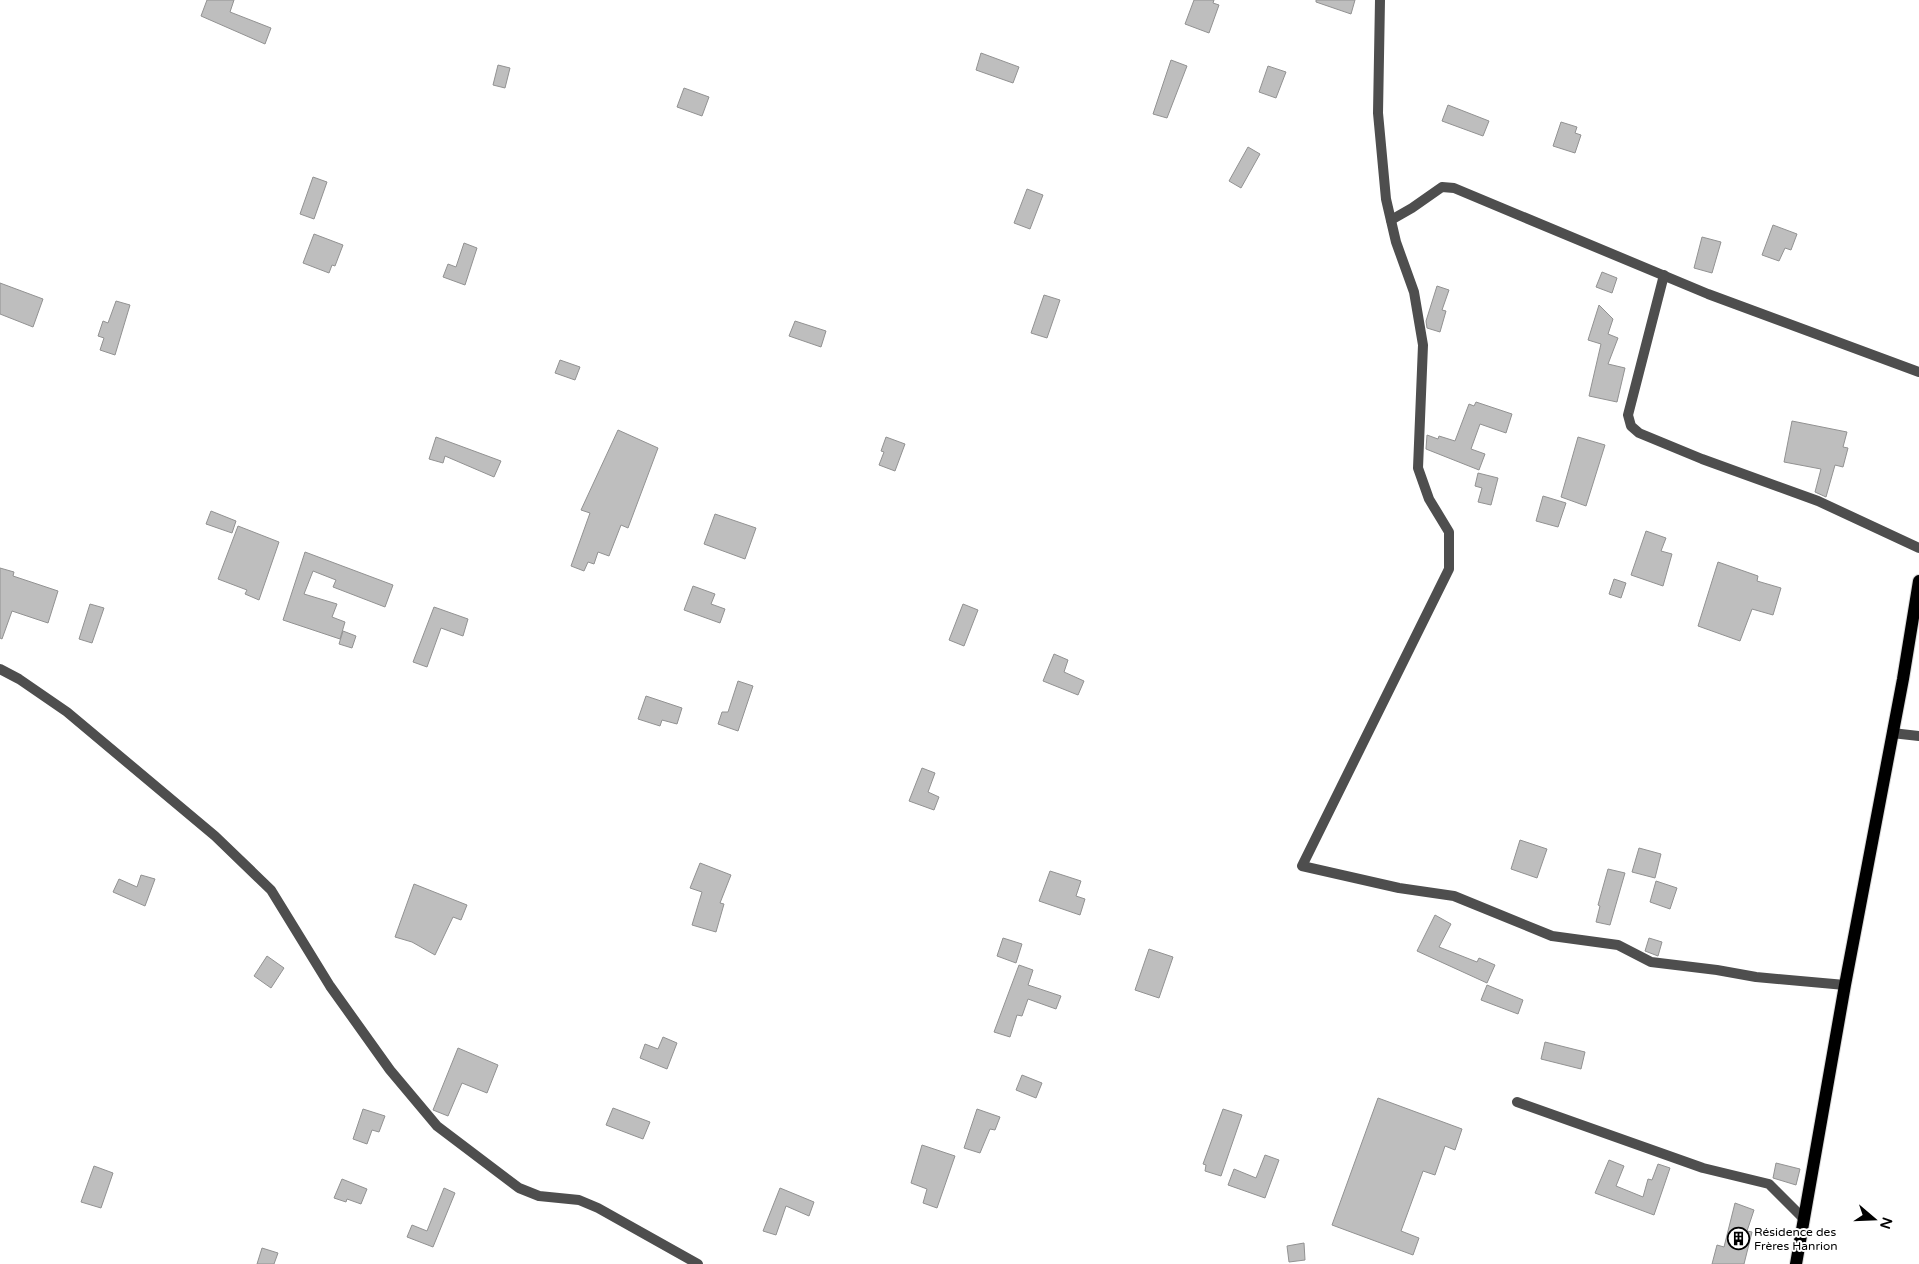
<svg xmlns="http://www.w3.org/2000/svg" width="1919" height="1264" viewBox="0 0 1919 1264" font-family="'Varela Round',sans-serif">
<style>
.building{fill:#bebebe;stroke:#929292}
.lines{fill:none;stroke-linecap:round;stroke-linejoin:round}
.primary-casing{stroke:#dbdbdb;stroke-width:14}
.minor{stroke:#4e4e4e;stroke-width:10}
.primary{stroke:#000;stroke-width:12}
.labels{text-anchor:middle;stroke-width:4;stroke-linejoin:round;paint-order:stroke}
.poi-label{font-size:12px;fill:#000;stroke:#fff;text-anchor:start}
</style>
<rect width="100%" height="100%" fill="#fff"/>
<g class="building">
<path d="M 207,0 L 234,0 L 230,12 L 271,28 L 265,44 L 201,16 Z"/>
<path d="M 1194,0 L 1214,0 L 1213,3 L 1219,5 L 1209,33 L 1185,24 Z"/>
<path d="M 1316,0 L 1355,0 L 1351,14 L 1316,2 Z"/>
<path d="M 981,53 L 1019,67 L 1013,83 L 976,70 Z"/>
<path d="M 1171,60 L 1187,66 L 1167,118 L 1153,114 Z"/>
<path d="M 498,65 L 510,68 L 505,88 L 493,85 Z"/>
<path d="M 1268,66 L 1286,72 L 1276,98 L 1259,92 Z"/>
<path d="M 684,88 L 709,97 L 702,116 L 677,107 Z"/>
<path d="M 1448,105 L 1489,121 L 1483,136 L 1442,121 Z"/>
<path d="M 1561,122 L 1577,127 L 1575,133 L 1581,135 L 1575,153 L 1553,146 Z"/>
<path d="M 1248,147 L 1260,154 L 1241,188 L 1229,181 Z"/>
<path d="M 313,177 L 327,182 L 314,219 L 300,214 Z"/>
<path d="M 1027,189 L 1043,195 L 1030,229 L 1014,223 Z"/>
<path d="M 1773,225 L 1797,234 L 1791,250 L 1785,248 L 1779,261 L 1762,255 Z"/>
<path d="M 314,234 L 343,245 L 335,266 L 332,265 L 329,273 L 303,263 Z"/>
<path d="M 1702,237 L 1721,242 L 1712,273 L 1694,268 Z"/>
<path d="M 464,243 L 477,248 L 465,285 L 443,277 L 448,264 L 456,267 Z"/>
<path d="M 1602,272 L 1617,278 L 1612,293 L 1596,287 Z"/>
<path d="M 0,283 L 43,299 L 33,327 L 0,314 Z"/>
<path d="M 1437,286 L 1449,290 L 1442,310 L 1446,311 L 1440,332 L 1427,328 L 1426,321 Z"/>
<path d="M 1044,295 L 1060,300 L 1047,338 L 1031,333 Z"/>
<path d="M 116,301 L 130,305 L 115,355 L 100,350 L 104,338 L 98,336 L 103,321 L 108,323 Z"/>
<path d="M 1599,305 L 1613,319 L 1608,334 L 1618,338 L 1608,364 L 1625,368 L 1617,402 L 1589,396 L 1601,344 L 1588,340 Z"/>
<path d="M 795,321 L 826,331 L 821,347 L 789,336 Z"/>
<path d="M 560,360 L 580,367 L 575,380 L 555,373 Z"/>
<path d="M 1476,402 L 1512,414 L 1506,433 L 1480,424 L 1471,449 L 1485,454 L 1479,470 L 1426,449 L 1427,435 L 1438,439 L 1439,436 L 1455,441 L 1469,404 L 1474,406 Z"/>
<path d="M 1792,421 L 1847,432 L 1843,447 L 1848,448 L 1843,467 L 1835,465 L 1826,497 L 1815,492 L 1821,469 L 1784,462 Z"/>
<path d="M 618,430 L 658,448 L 628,528 L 621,525 L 609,556 L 598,552 L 594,564 L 588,562 L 584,571 L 571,566 L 590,513 L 581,510 Z"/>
<path d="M 436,437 L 501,461 L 494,477 L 445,456 L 443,463 L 429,459 Z"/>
<path d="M 886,437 L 905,444 L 895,471 L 879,465 L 884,452 L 881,451 Z"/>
<path d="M 1578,437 L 1605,445 L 1586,506 L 1561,497 Z"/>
<path d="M 1478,473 L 1498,478 L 1491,505 L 1478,502 L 1482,488 L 1475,486 Z"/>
<path d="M 1543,496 L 1566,503 L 1558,527 L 1536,521 Z"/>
<path d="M 211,511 L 236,521 L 232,533 L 206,524 Z"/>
<path d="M 715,514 L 756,528 L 745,559 L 704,544 Z"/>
<path d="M 238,526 L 279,542 L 259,600 L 245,594 L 247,590 L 218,579 Z"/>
<path d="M 1646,531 L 1666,538 L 1661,551 L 1672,554 L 1663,586 L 1631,575 Z"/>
<path d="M 305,552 L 393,585 L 385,607 L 333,587 L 336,580 L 313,571 L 304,594 L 337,604 L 332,617 L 345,622 L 340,639 L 283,620 Z"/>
<path d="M 1718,562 L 1758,576 L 1757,581 L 1781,588 L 1773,615 L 1752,609 L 1740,641 L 1698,626 Z"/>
<path d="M 0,568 L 14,572 L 13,576 L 58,591 L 48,623 L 12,611 L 2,639 L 0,638 Z"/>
<path d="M 1614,579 L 1626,583 L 1621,598 L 1609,594 Z"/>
<path d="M 693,586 L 715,594 L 711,604 L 725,609 L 720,623 L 684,610 Z"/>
<path d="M 90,604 L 104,608 L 92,643 L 79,639 Z"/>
<path d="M 963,604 L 978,610 L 964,646 L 949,640 Z"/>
<path d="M 434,607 L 468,619 L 463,636 L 441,628 L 427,667 L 413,662 Z"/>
<path d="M 343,631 L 356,636 L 352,648 L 339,644 Z"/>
<path d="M 1054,654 L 1068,660 L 1064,672 L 1084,681 L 1078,695 L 1043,681 Z"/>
<path d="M 738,681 L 753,686 L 738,731 L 718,724 L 722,712 L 728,712 Z"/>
<path d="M 646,696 L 682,708 L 677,724 L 662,720 L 660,726 L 638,719 Z"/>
<path d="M 922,768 L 935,773 L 928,792 L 939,797 L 934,810 L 909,801 Z"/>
<path d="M 1520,840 L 1547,849 L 1537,878 L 1511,869 Z"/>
<path d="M 1639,848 L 1661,854 L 1655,878 L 1632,872 Z"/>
<path d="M 700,863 L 731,875 L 720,903 L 724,904 L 716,932 L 692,925 L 702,892 L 690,888 Z"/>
<path d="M 1608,869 L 1625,873 L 1610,925 L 1596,922 L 1600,906 L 1598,905 Z"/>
<path d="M 1050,871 L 1081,881 L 1076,896 L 1085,899 L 1080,915 L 1039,901 Z"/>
<path d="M 141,875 L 155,879 L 145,906 L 113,892 L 119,879 L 137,887 Z"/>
<path d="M 1656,881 L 1677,888 L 1670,909 L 1650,902 Z"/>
<path d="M 414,884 L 467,905 L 461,920 L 453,917 L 435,955 L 412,942 L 395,937 Z"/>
<path d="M 1435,915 L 1451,924 L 1439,947 L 1477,962 L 1479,958 L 1495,965 L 1487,983 L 1417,951 Z"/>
<path d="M 1003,938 L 1022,944 L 1016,963 L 997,956 Z"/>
<path d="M 1649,938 L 1662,942 L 1658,956 L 1645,951 Z"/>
<path d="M 1149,949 L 1173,957 L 1159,998 L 1135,990 Z"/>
<path d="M 267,956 L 284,968 L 271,988 L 254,976 Z"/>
<path d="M 1019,965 L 1033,970 L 1028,985 L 1061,996 L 1056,1009 L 1028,999 L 1022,1016 L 1017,1015 L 1010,1037 L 994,1032 Z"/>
<path d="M 1487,985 L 1523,1000 L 1518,1014 L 1481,1000 Z"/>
<path d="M 663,1037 L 677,1043 L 667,1069 L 640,1058 L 645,1044 L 658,1049 Z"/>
<path d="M 1545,1042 L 1585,1052 L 1581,1069 L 1541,1059 Z"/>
<path d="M 458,1048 L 498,1065 L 487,1093 L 462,1083 L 448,1116 L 433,1110 Z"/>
<path d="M 1022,1075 L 1042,1083 L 1036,1098 L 1016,1090 Z"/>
<path d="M 1378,1098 L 1462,1129 L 1455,1150 L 1445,1146 L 1435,1175 L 1423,1171 L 1401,1231 L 1419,1238 L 1413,1255 L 1332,1225 Z"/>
<path d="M 613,1108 L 650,1122 L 643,1139 L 606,1125 Z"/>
<path d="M 363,1109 L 385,1116 L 379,1132 L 372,1130 L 367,1144 L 353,1139 Z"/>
<path d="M 977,1109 L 1000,1117 L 995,1130 L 990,1129 L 980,1153 L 964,1148 Z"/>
<path d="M 1223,1109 L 1242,1115 L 1221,1176 L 1205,1171 L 1206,1165 L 1203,1164 Z"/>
<path d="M 922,1145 L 955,1156 L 937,1208 L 923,1203 L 927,1189 L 911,1183 Z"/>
<path d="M 1265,1155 L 1279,1160 L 1265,1198 L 1228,1185 L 1234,1169 L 1256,1178 Z"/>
<path d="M 1609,1160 L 1624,1166 L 1616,1186 L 1643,1197 L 1648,1179 L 1652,1180 L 1658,1164 L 1670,1168 L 1654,1215 L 1595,1193 Z"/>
<path d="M 1776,1163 L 1800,1169 L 1796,1185 L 1773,1178 Z"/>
<path d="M 94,1166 L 113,1173 L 101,1208 L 81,1202 Z"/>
<path d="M 342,1179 L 367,1189 L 361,1204 L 347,1199 L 346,1202 L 334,1198 Z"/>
<path d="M 444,1188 L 455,1193 L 433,1247 L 407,1237 L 412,1225 L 427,1231 Z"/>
<path d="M 780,1188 L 814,1202 L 809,1216 L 786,1206 L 776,1235 L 763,1231 Z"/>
<path d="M 1735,1203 L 1754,1210 L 1747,1231 L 1752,1232 L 1744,1264 L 1712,1264 L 1717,1245 L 1724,1247 Z"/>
<path d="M 1304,1243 L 1305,1260 L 1289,1262 L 1287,1246 Z"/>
<path d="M 262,1248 L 278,1253 L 274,1264 L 257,1264 Z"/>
</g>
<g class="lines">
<defs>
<path id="primary" d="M 1796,1264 L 1845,985 L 1903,679 L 1919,581"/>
</defs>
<use href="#primary" class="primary-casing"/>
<g class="minor">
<path d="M 1380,0 L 1378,113 L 1386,199 L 1396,242 L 1414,292 L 1423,345 L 1418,468 L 1429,499 L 1449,532 L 1449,569 L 1302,866 L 1399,888 L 1454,896 L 1552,936 L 1618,945 L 1651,962 L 1717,970 L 1756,977 L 1845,985"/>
<path d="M 1391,220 L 1412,208 L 1442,187 L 1454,188 L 1708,294 L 1919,372"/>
<path d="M 1664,275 L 1628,415 L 1631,426 L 1639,433 L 1702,459 L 1818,501 L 1919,548"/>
<path d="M 0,669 L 19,679 L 67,712 L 215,836 L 271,890 L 330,986 L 390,1070 L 437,1126 L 519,1188 L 539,1196 L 579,1200 L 598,1208 L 698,1264"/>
<path d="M 1892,733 L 1919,736"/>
<path d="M 1517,1102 L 1703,1168 L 1769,1184 L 1804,1219"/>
</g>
<use href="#primary" class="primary"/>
</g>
<defs>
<symbol id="building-ring" viewBox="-11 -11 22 22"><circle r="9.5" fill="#fff" stroke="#000" stroke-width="1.5"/><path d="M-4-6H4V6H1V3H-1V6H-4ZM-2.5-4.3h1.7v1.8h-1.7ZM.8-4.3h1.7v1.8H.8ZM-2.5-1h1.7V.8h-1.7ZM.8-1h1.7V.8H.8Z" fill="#000"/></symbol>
</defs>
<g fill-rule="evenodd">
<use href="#building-ring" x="1726" y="1226" width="25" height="25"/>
</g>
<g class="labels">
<g class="poi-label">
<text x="1754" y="1236">Résidence des<tspan x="1754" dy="14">Frères Hanrion</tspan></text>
</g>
</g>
<g transform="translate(1874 1219) rotate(109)" stroke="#ffffff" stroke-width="4" paint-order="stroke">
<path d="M0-4L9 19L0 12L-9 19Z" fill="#000000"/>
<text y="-8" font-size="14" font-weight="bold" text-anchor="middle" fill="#000000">N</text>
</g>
</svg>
